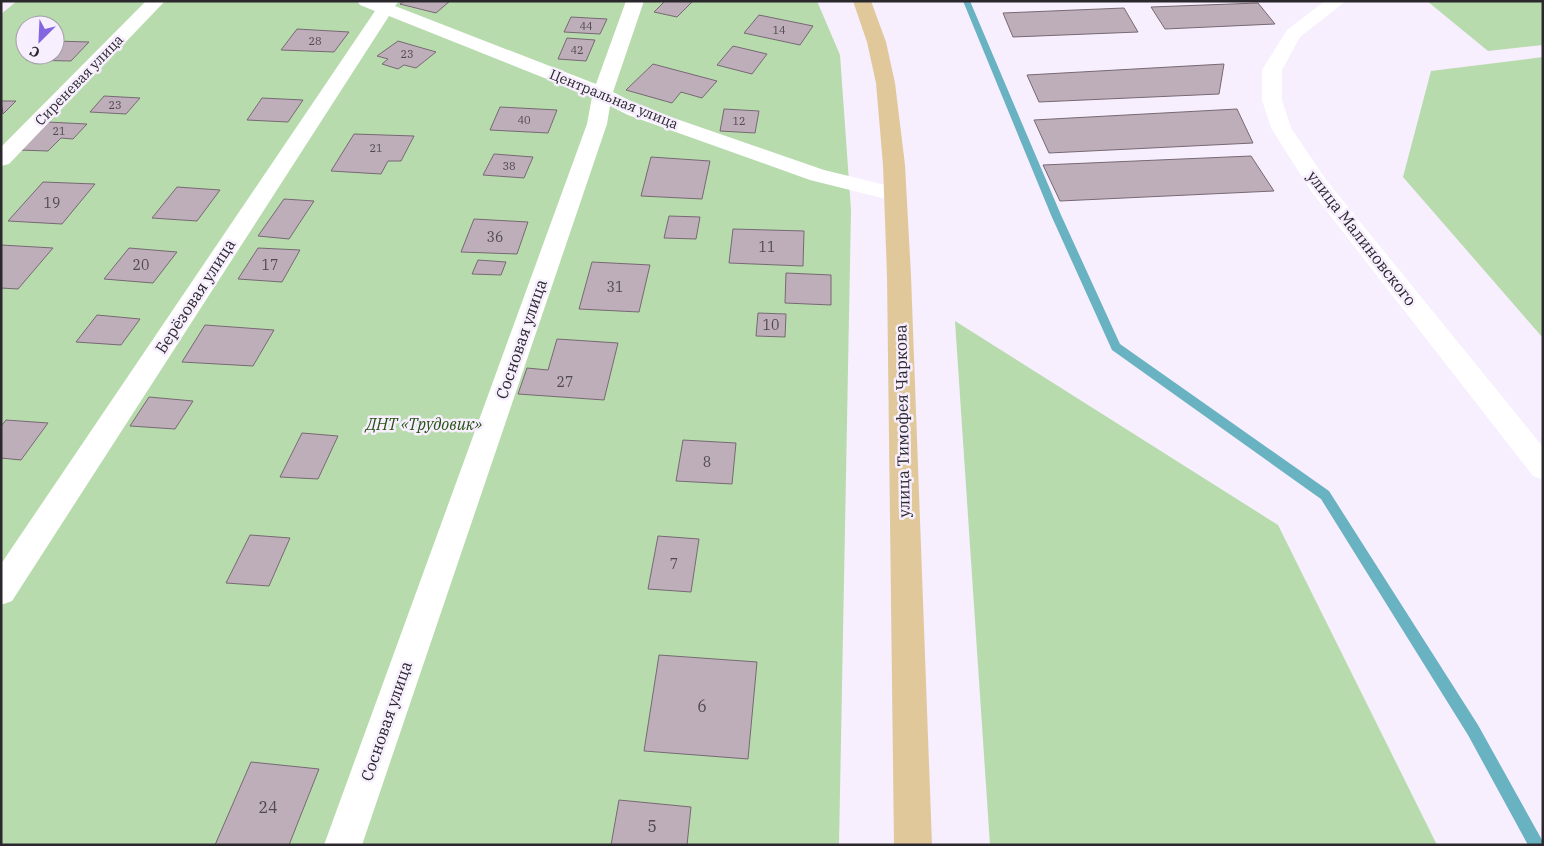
<svg xmlns="http://www.w3.org/2000/svg" width="1544" height="846" viewBox="0 0 1544 846" font-family="'IBM Plex Serif',serif">
<style>
.green{fill:#b7dbad;fill-rule:evenodd}
.lines{fill:none;stroke-linecap:round;stroke-linejoin:round}
.stream{fill:#69b2c2;fill-rule:evenodd}
.building{fill:#beaeb9;stroke:#776973}
.minor{fill:#fff;fill-rule:evenodd}
.major{fill:#e0c89b;fill-rule:evenodd}
.labels{text-anchor:middle;stroke-width:5;stroke-linejoin:round;paint-order:stroke}
.far-number-label{font-size:11px;fill:#4f4950}
.far-street-label{font-size:14px;fill:#2a272d;stroke:#f7eefe}
.number-label{font-size:14px;fill:#4f4950}
.street-label{font-size:16px;fill:#2a272d;stroke:#f7eefe}
.park-label{font-size:16px;font-style:italic;fill:#245213;stroke:#f7eefe}
.near-number-label{font-size:16px;fill:#4f4950}
</style>
<rect width="100%" height="100%" fill="#f7eefe"/>
<g class="green">
<path d="M 17,1 L 817,1 L 840,55 L 851,210 L 839,845 L 1,845 L 1,14 ZM 25,25 L 55,25 L 55,55 L 25,55 Z"/>
<path d="M 1427,1 L 1543,1 L 1543,45 L 1488,51 Z"/>
<path d="M 1543,57 L 1543,338 L 1403,177 L 1431,71 Z"/>
<path d="M 955,321 L 1278,525 L 1437,845 L 990,845 Z"/>
</g>
<g class="lines">
<path class="stream" d="M 963,1 L 970,1 L 1061,215 L 1120,344 L 1329,491 L 1478,725 L 1542,840 L 1543,845 L 1528,845 L 1468,735 L 1321,499 L 1112,350 L 1051,215 Z"/>
</g>
<g class="building">
<path d="M 404,1 L 450,1 L 436,13 L 400,4 Z"/>
<path d="M 665,1 L 693,1 L 677,17 L 654,12 Z"/>
<path d="M 1258,3 L 1275,24 L 1165,29 L 1151,7 Z"/>
<path d="M 1124,8 L 1138,32 L 1013,37 L 1003,13 Z"/>
<path d="M 759,15 L 813,26 L 800,45 L 744,33 Z"/>
<path d="M 571,17 L 607,19 L 600,34 L 564,32 Z"/>
<path d="M 297,29 L 349,32 L 334,52 L 281,50 Z"/>
<path d="M 567,38 L 595,40 L 586,61 L 558,59 Z"/>
<path d="M 55,41 L 89,42 L 71,61 L 26,60 L 31,55 L 55,55 Z"/>
<path d="M 398,41 L 436,52 L 416,68 L 404,65 L 398,69 L 382,64 L 388,59 L 377,56 Z"/>
<path d="M 733,46 L 767,54 L 752,74 L 717,65 Z"/>
<path d="M 653,64 L 717,81 L 702,98 L 681,92 L 672,103 L 626,90 Z"/>
<path d="M 1224,64 L 1219,94 L 1039,102 L 1027,75 Z"/>
<path d="M 104,96 L 140,98 L 126,114 L 90,112 Z"/>
<path d="M 262,98 L 303,100 L 288,122 L 247,120 Z"/>
<path d="M 1,101 L 16,101 L 3,114 Z"/>
<path d="M 500,107 L 557,110 L 548,133 L 490,130 Z"/>
<path d="M 724,109 L 759,111 L 755,133 L 720,131 Z"/>
<path d="M 1237,109 L 1253,143 L 1049,153 L 1034,120 Z"/>
<path d="M 47,122 L 87,124 L 73,139 L 61,138 L 48,151 L 19,150 Z"/>
<path d="M 354,134 L 414,136 L 401,161 L 388,161 L 381,174 L 331,171 Z"/>
<path d="M 494,154 L 533,157 L 524,178 L 483,175 Z"/>
<path d="M 1251,156 L 1274,191 L 1060,201 L 1043,165 Z"/>
<path d="M 651,157 L 710,161 L 702,199 L 641,196 Z"/>
<path d="M 43,182 L 95,184 L 62,224 L 8,221 Z"/>
<path d="M 177,187 L 220,190 L 197,221 L 152,218 Z"/>
<path d="M 284,199 L 314,201 L 289,239 L 258,236 Z"/>
<path d="M 669,216 L 700,217 L 696,239 L 664,238 Z"/>
<path d="M 474,219 L 528,222 L 517,254 L 461,252 Z"/>
<path d="M 733,229 L 804,231 L 803,266 L 729,263 Z"/>
<path d="M 1,245 L 53,248 L 18,289 L 1,288 Z"/>
<path d="M 129,248 L 177,252 L 153,283 L 104,279 Z"/>
<path d="M 258,248 L 300,250 L 282,282 L 238,279 Z"/>
<path d="M 478,260 L 506,262 L 501,275 L 472,274 Z"/>
<path d="M 592,262 L 650,265 L 639,312 L 579,309 Z"/>
<path d="M 786,273 L 831,275 L 831,305 L 785,303 Z"/>
<path d="M 758,313 L 786,314 L 785,337 L 756,336 Z"/>
<path d="M 97,315 L 140,319 L 121,345 L 76,342 Z"/>
<path d="M 205,325 L 274,330 L 253,366 L 182,362 Z"/>
<path d="M 557,339 L 618,343 L 604,400 L 518,394 L 527,368 L 548,370 Z"/>
<path d="M 149,397 L 193,401 L 175,429 L 130,426 Z"/>
<path d="M 6,420 L 48,423 L 21,460 L 1,458 L 1,426 Z"/>
<path d="M 302,433 L 338,436 L 318,479 L 280,477 Z"/>
<path d="M 683,440 L 736,443 L 732,484 L 676,481 Z"/>
<path d="M 250,535 L 290,538 L 269,586 L 226,583 Z"/>
<path d="M 658,536 L 699,539 L 691,592 L 648,589 Z"/>
<path d="M 659,655 L 757,662 L 748,759 L 644,751 Z"/>
<path d="M 251,762 L 319,769 L 289,845 L 215,845 Z"/>
<path d="M 619,800 L 691,807 L 687,845 L 611,845 Z"/>
</g>
<g class="lines">
<g class="minor">
<path d="M 146,1 L 165,1 L 9,164 L 1,166 L 1,147 Z"/>
<path d="M 357,1 L 399,1 L 395,6 L 596,84 L 626,1 L 644,1 L 613,92 L 642,107 L 824,170 L 902,189 L 905,194 L 902,199 L 894,201 L 810,180 L 628,115 L 610,106 L 607,124 L 362,845 L 324,845 L 587,124 L 592,97 L 389,16 L 12,601 L 1,605 L 1,564 L 375,11 L 360,5 Z"/>
<path d="M 1325,1 L 1346,1 L 1300,37 L 1282,70 L 1282,100 L 1291,128 L 1327,181 L 1543,447 L 1543,480 L 1533,476 L 1311,191 L 1271,128 L 1262,100 L 1262,70 L 1287,30 Z"/>
</g>
<path class="major" d="M 853,1 L 871,1 L 886,42 L 895,83 L 905,165 L 911,276 L 932,845 L 894,845 L 887,276 L 883,165 L 876,83 L 867,42 Z"/>
</g>
<g class="labels">
<g class="far-number-label">
<text x="586" y="30">44</text>
<text x="779" y="34">14</text>
<text x="315" y="45">28</text>
<text x="577" y="54">42</text>
<text x="407" y="58">23</text>
<text x="115" y="109">23</text>
<text x="524" y="124">40</text>
<text x="739" y="125">12</text>
<text x="59" y="135">21</text>
<text x="376" y="152">21</text>
<text x="509" y="170">38</text>
</g>
<g class="far-street-label">
<text transform="translate(79 80) rotate(-46)" y="5">Сиреневая улица</text>
<text transform="translate(614 99) rotate(22)" y="5">Центральная улица</text>
</g>
<g class="number-label">
<text x="52" y="208">19</text>
<text x="495" y="242">36</text>
<text x="767" y="252">11</text>
<text x="141" y="270">20</text>
<text x="270" y="270">17</text>
<text x="615" y="292">31</text>
<text x="771" y="330">10</text>
<text x="565" y="387">27</text>
<text x="707" y="467">8</text>
<text x="674" y="569">7</text>
</g>
<g class="street-label">
<text transform="translate(1362 238) rotate(52)" y="6">улица Малиновского</text>
<text transform="translate(195 296) rotate(-57)" y="6">Берёзовая улица</text>
<text transform="translate(521 339) rotate(-71)" y="6">Сосновая улица</text>
<text transform="translate(902 421) rotate(-91)" y="6">улица Тимофея Чаркова</text>
<text transform="translate(386 721) rotate(-71)" y="6">Сосновая улица</text>
</g>
<g class="park-label">
<text x="424" y="430">ДНТ «Трудовик»</text>
</g>
<g class="near-number-label">
<text x="702" y="712">6</text>
<text x="268" y="813">24</text>
<text x="652" y="832">5</text>
</g>
</g>
<rect width="1544" height="846" fill="none" stroke="#2a272d" stroke-width="5"/>
<g transform="translate(40 40) rotate(204)"><circle r="24" fill="#f7eefe" stroke="#a59eaa"/>
<path d="M0-4L9 19L0 12L-9 19Z" fill="#8365e1"/>
<text y="-8" font-size="14" font-weight="bold" text-anchor="middle" fill="#2a272d">С</text>
</g>
</svg>
